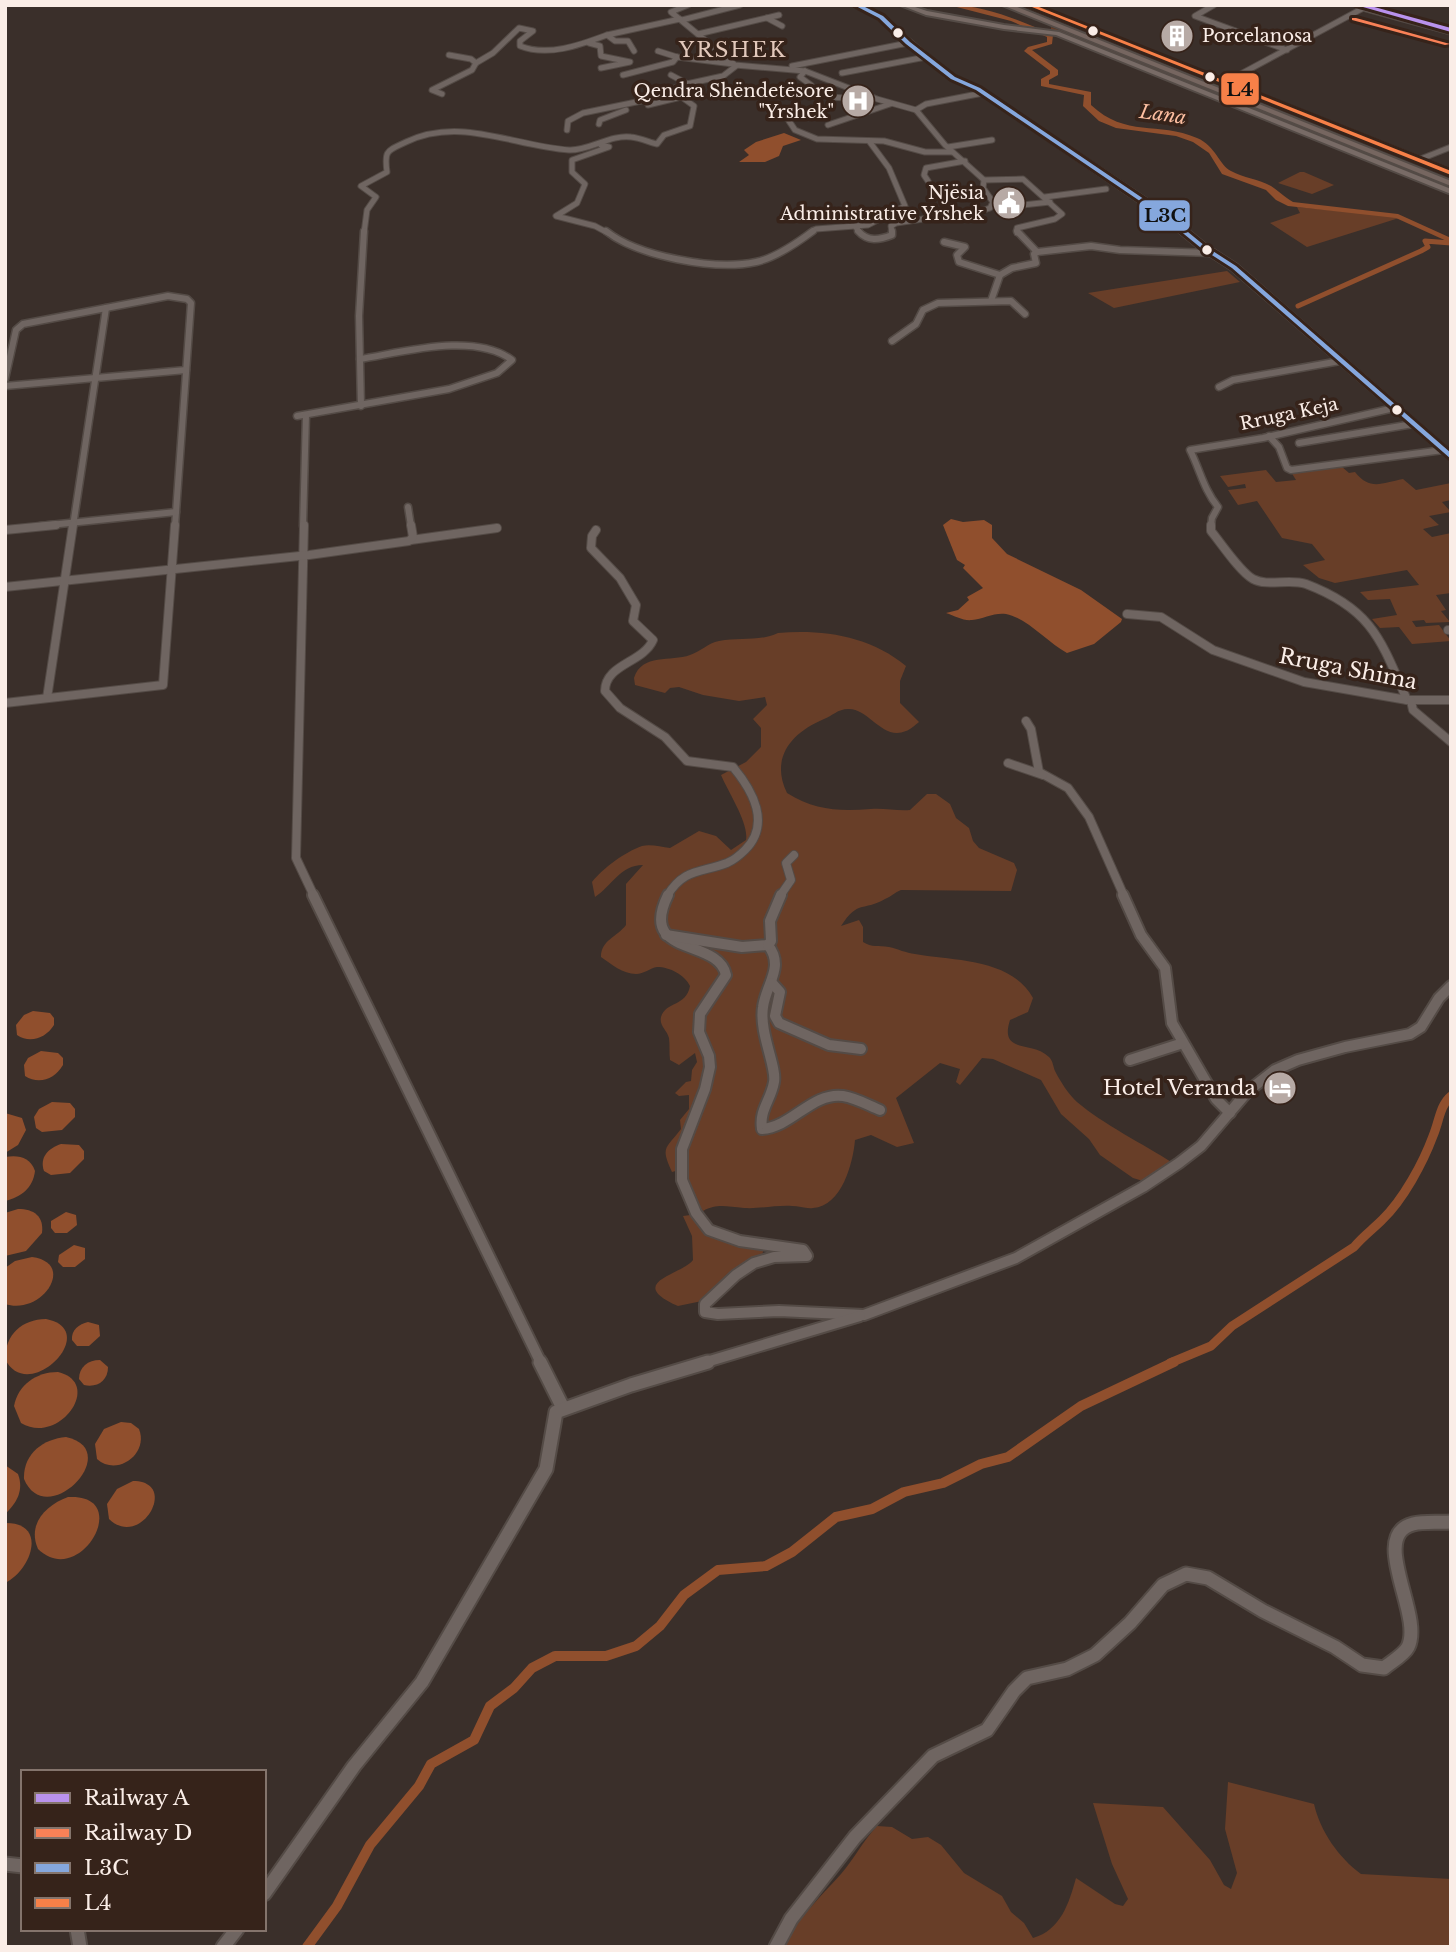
<svg xmlns="http://www.w3.org/2000/svg" width="1456" height="1952" viewBox="0 0 1456 1952" font-family="'Libre Baskerville',serif">
<style>
.green{fill:#683e28}
.water{fill:#904f2d}
.lines{fill:none;stroke-linecap:round;stroke-linejoin:round}
.canal-far2{stroke:#904f2d;stroke-width:5}
.canal-far1{stroke:#904f2d;stroke-width:9}
.canal{stroke:#904f2d;stroke-width:10}
.river{fill:#904f2d;fill-rule:evenodd}
.minor-far4-casing{stroke:#544b46;stroke-width:7}
.minor-far3-casing{stroke:#544b46;stroke-width:9}
.minor-far2-casing{stroke:#544b46;stroke-width:10}
.minor-far1-casing{stroke:#544b46;stroke-width:14}
.minor-casing{stroke:#544b46;stroke-width:17}
.major-casing{stroke:#544b46;stroke-width:4}
.highway-casing{stroke:#544b46;stroke-width:4}
.minor-far4{stroke:#6f6561;stroke-width:5}
.minor-far3{stroke:#6f6561;stroke-width:6}
.minor-far2{stroke:#6f6561;stroke-width:8}
.minor-far1{stroke:#6f6561;stroke-width:10}
.minor{stroke:#6f6561;stroke-width:13}
.major{fill:#786b66;fill-rule:evenodd}
.highway{fill:#766660;fill-rule:evenodd}
.bus-1-casing{stroke:#36231a;stroke-width:6}
.bus-2-casing{stroke:#36231a;stroke-width:6}
.bus-1{fill:#85a7dd;fill-rule:evenodd}
.bus-2{fill:#f78048;fill-rule:evenodd}
.rail-1-casing{stroke:#36231a;stroke-width:6}
.rail-2-casing{stroke:#36231a;stroke-width:6}
.rail-1{fill:#b992ed;fill-rule:evenodd}
.rail-2{fill:#f98157;fill-rule:evenodd}
.bus-dot{fill:#faede7;stroke:#36231a;stroke-width:2.5}
.labels{text-anchor:middle;stroke-width:7;stroke-linejoin:round;paint-order:stroke}
.far-poi-label{font-size:18px;fill:#faede7;stroke:#36231a;text-anchor:end}
.far-street-label{font-size:18px;fill:#faede7;stroke:#36231a}
.far-water-label{font-size:19px;font-style:italic;fill:#fdbfa1;stroke:#36231a}
.far-quarter-label{font-size:21px;letter-spacing:2px;fill:#e2c8bb;stroke:#36231a}
.street-label{font-size:21px;fill:#faede7;stroke:#36231a}
.poi-label{font-size:21px;fill:#faede7;stroke:#36231a;text-anchor:end}
.line-badge{stroke:#36231a;stroke-width:2.5}
.pale-badge-label{font-size:19px;text-anchor:middle;font-weight:bold;fill:#111}
</style>
<rect width="100%" height="100%" fill="#3a2f2a"/>
<g class="green">
<path d="M 1051,27 L 1451,185 L 1451,190 L 1051,29 Z"/>
<path d="M 1300,172 L 1304,172 L 1334,185 L 1312,194 L 1278,183 Z"/>
<path d="M 1297,207 L 1391,216 L 1399,218 L 1307,247 L 1270,223 L 1300,213 Z"/>
<path d="M 1227,271 L 1240,282 L 1114,308 L 1088,293 Z"/>
<path d="M 1341,466 L 1349,473 L 1355,472 C 1370,491 1382,483 1403,479 L 1416,490 L 1451,483 L 1451,500 L 1442,502 L 1451,512 L 1429,516 L 1439,525 L 1423,529 L 1432,537 L 1451,533 L 1451,593 L 1436,595 L 1446,610 L 1441,611 L 1450,622 L 1426,623 L 1424,620 L 1412,621 L 1416,627 L 1439,625 L 1451,641 L 1412,644 L 1399,627 L 1380,628 L 1372,619 L 1397,615 L 1390,599 L 1368,600 L 1360,592 L 1419,585 L 1407,570 L 1335,583 L 1319,578 L 1303,565 L 1325,560 L 1312,544 L 1282,538 L 1257,501 L 1238,505 L 1228,490 L 1246,488 L 1245,484 L 1228,487 L 1220,476 L 1266,470 L 1276,482 L 1296,480 L 1291,472 Z"/>
<path d="M 778,633 C 823,629 870,636 906,666 L 900,681 L 900,703 L 919,722 C 915,725 910,730 906,731 C 882,741 869,708 848,709 C 838,709 832,716 824,719 C 791,733 770,758 787,793 C 815,811 840,811 871,809 C 884,808 897,811 910,810 L 927,794 L 936,794 L 950,804 L 956,818 L 969,828 L 973,841 L 979,848 L 1014,863 L 1017,870 L 1011,891 L 901,890 C 895,892 891,897 885,899 C 862,912 859,899 841,926 L 859,920 L 863,927 L 863,942 C 872,948 878,945 889,947 C 898,949 906,953 915,954 C 954,961 1011,958 1033,998 L 1028,1012 L 1010,1020 C 999,1055 1032,1040 1049,1057 C 1053,1061 1053,1066 1055,1071 C 1060,1081 1069,1095 1077,1102 C 1103,1124 1143,1144 1173,1163 L 1143,1181 L 1133,1178 L 1100,1155 L 1089,1139 L 1061,1114 L 1041,1080 L 993,1059 L 982,1058 L 960,1085 L 956,1082 L 960,1069 L 940,1063 L 896,1098 L 914,1143 L 897,1147 L 871,1135 L 855,1140 C 853,1163 842,1206 813,1208 C 806,1209 799,1206 792,1206 C 776,1205 760,1209 744,1208 C 727,1207 718,1203 703,1211 L 687,1187 L 683,1169 L 672,1172 C 660,1146 666,1149 681,1129 L 680,1120 L 689,1109 L 689,1095 L 679,1096 L 675,1093 L 686,1082 L 691,1081 L 692,1070 L 697,1062 L 695,1053 L 679,1065 L 670,1060 C 669,1053 670,1045 669,1038 C 667,1030 659,1026 661,1017 C 666,1001 686,1007 690,986 C 685,975 670,967 657,967 C 650,968 644,974 636,974 C 623,974 611,964 601,957 C 601,940 617,937 626,925 L 626,884 L 643,865 C 620,865 612,886 595,897 L 592,882 C 603,868 625,852 642,846 C 651,844 661,847 670,848 L 699,831 L 716,836 L 731,850 L 746,840 C 749,823 728,792 721,775 L 746,762 L 761,747 L 761,728 L 753,719 L 767,705 L 765,697 L 739,701 L 703,695 L 679,687 L 670,688 L 665,693 L 635,685 L 634,678 C 642,653 671,662 690,655 C 700,652 708,643 719,641 C 740,637 758,642 778,633 Z"/>
<path d="M 698,1214 L 702,1225 L 764,1247 L 762,1256 L 702,1301 L 678,1306 C 624,1282 682,1275 693,1260 L 692,1236 L 683,1216 Z"/>
<path d="M 1228,1782 L 1314,1804 C 1320,1831 1339,1858 1361,1874 L 1451,1879 L 1451,1947 L 782,1947 C 798,1919 819,1898 841,1874 C 854,1859 863,1841 877,1826 L 892,1827 L 912,1839 L 928,1837 L 941,1845 L 964,1873 L 1002,1896 L 1011,1912 L 1024,1923 L 1033,1938 C 1061,1930 1069,1903 1076,1878 L 1115,1904 L 1123,1906 L 1128,1899 L 1112,1864 L 1093,1803 L 1163,1807 L 1210,1860 L 1224,1885 L 1231,1889 L 1237,1873 L 1225,1829 Z"/>
</g>
<g class="water">
<path d="M 784,133 L 801,140 L 783,146 L 779,156 L 765,162 L 739,162 L 749,155 L 744,150 L 756,142 Z"/>
<path d="M 951,519 L 963,522 L 984,520 L 992,525 L 992,538 L 1007,554 L 1081,590 L 1122,619 L 1121,622 L 1094,644 L 1067,653 C 1048,643 1027,618 1006,614 C 995,612 983,619 972,620 C 963,621 955,616 946,613 L 958,610 L 969,600 L 967,597 L 983,588 L 963,568 L 965,565 L 957,560 L 943,525 Z"/>
<path d="M 33,1011 L 50,1013 L 54,1018 L 54,1025 C 46,1038 30,1044 17,1035 L 16,1025 L 24,1015 Z"/>
<path d="M 41,1051 L 58,1053 L 63,1058 L 63,1065 C 55,1079 39,1085 25,1076 L 24,1065 L 28,1058 Z"/>
<path d="M 52,1102 L 70,1103 L 75,1109 L 75,1117 L 62,1130 L 42,1132 L 36,1128 L 34,1117 L 39,1109 Z"/>
<path d="M 5,1113 L 22,1118 L 26,1130 L 18,1145 L 5,1153 Z"/>
<path d="M 61,1144 L 79,1145 L 84,1151 L 84,1159 L 70,1173 L 51,1175 L 44,1171 C 39,1157 49,1148 61,1144 Z"/>
<path d="M 5,1157 C 19,1155 30,1157 35,1171 C 33,1188 21,1197 5,1201 Z"/>
<path d="M 18,1209 C 34,1209 44,1216 42,1233 L 26,1251 L 5,1256 L 5,1213 Z"/>
<path d="M 66,1212 L 76,1215 L 77,1225 L 67,1233 L 55,1233 L 51,1228 L 51,1221 Z"/>
<path d="M 74,1245 L 85,1248 L 85,1259 L 75,1267 L 63,1267 L 58,1262 L 59,1255 Z"/>
<path d="M 32,1257 C 77,1263 42,1316 5,1304 L 5,1268 L 15,1261 Z"/>
<path d="M 46,1319 C 103,1330 28,1406 5,1359 C 5,1335 22,1319 46,1319 Z"/>
<path d="M 88,1322 L 99,1325 L 100,1336 L 89,1346 L 77,1346 L 72,1340 C 71,1330 79,1324 88,1322 Z"/>
<path d="M 100,1360 L 108,1367 C 108,1381 97,1388 84,1385 L 79,1379 C 79,1367 88,1360 100,1360 Z"/>
<path d="M 58,1372 C 104,1383 59,1446 21,1423 L 14,1406 C 18,1385 36,1372 58,1372 Z"/>
<path d="M 121,1422 L 131,1423 L 139,1429 C 149,1454 117,1477 97,1459 L 95,1444 L 104,1429 Z"/>
<path d="M 66,1437 C 126,1450 46,1532 24,1479 C 23,1454 43,1439 66,1437 Z"/>
<path d="M 5,1465 L 18,1474 C 24,1490 17,1503 5,1514 Z"/>
<path d="M 133,1481 C 180,1481 141,1550 109,1519 L 107,1504 L 117,1489 Z"/>
<path d="M 68,1497 C 135,1493 80,1590 38,1549 C 27,1524 46,1505 68,1497 Z"/>
<path d="M 5,1523 C 48,1522 32,1570 5,1583 Z"/>
</g>
<g class="lines">
<path class="canal-far2" d="M 1298,306 L 1421,251 L 1428,247 L 1425,241 L 1451,243"/>
<path class="canal-far1" d="M 1170,1363 L 1211,1346 L 1232,1326 L 1354,1247 C 1363,1236 1372,1230 1382,1220 C 1403,1200 1423,1163 1433,1136 C 1439,1122 1440,1105 1451,1096"/>
<path class="canal" d="M 307,1947 L 337,1906 L 370,1845 L 419,1786 L 431,1764 L 474,1740 L 490,1706 L 514,1688 L 532,1668 L 555,1656 L 606,1656 L 636,1646 L 660,1626 L 684,1595 L 718,1570 L 766,1566 L 792,1552 L 836,1517 L 872,1509 L 904,1492 L 943,1483 L 981,1464 L 1008,1457 L 1081,1406 L 1174,1362"/>
<path class="river" d="M 949,5 C 985,5 1021,21 1053,35 L 1052,44 L 1032,50 L 1058,70 L 1058,75 L 1049,80 L 1049,84 L 1091,92 L 1091,105 C 1126,138 1158,121 1197,138 C 1216,146 1219,165 1231,171 C 1243,178 1259,179 1271,186 C 1279,191 1284,197 1293,202 L 1398,214 L 1451,238 L 1451,243 L 1396,218 L 1288,206 L 1276,200 L 1266,190 L 1222,174 L 1209,153 L 1193,142 L 1176,136 L 1116,128 L 1099,121 L 1083,106 L 1084,95 L 1041,86 L 1041,79 L 1050,74 L 1050,71 L 1024,51 L 1028,47 L 1047,42 L 1047,37 L 1011,21 Z"/>
<defs>
<g id="minor-far4">
<path d="M 688,5 L 671,12 L 735,65 L 805,71 L 877,99 L 916,110"/>
<path d="M 855,5 L 875,13"/>
<path d="M 1214,5 L 1195,16 L 1287,50"/>
<path d="M 1363,8 L 1451,32"/>
<path d="M 767,18 L 782,26"/>
<path d="M 682,20 L 740,5"/>
<path d="M 698,34 L 779,15"/>
<path d="M 589,43 L 600,46 L 601,56 L 630,62 L 601,68"/>
<path d="M 634,51 L 628,41 L 615,41 L 607,35 L 680,19"/>
<path d="M 658,51 L 677,57 L 733,64"/>
<path d="M 476,63 L 493,53 L 519,28 L 533,31 L 520,41 L 520,46 C 548,57 580,45 607,35"/>
<path d="M 792,66 L 908,43"/>
<path d="M 805,71 L 800,77 L 811,85"/>
<path d="M 842,73 L 926,57"/>
<path d="M 623,75 L 673,62 L 677,57"/>
<path d="M 671,75 L 688,84"/>
<path d="M 1224,83 L 1369,5"/>
<path d="M 828,92 L 831,97 L 845,98 L 854,91"/>
<path d="M 983,93 L 926,104 L 916,110 L 945,145 L 984,180 L 983,188 L 993,202 L 1013,206 L 1050,202"/>
<path d="M 442,94 L 432,90 L 472,70 L 476,63 L 471,59 L 449,55"/>
<path d="M 648,105 L 681,97"/>
<path d="M 789,121 L 795,130 L 817,139 L 884,141 L 925,152 L 952,152"/>
<path d="M 599,124 L 600,120 L 626,110"/>
<path d="M 828,125 L 890,104"/>
<path d="M 567,130 L 568,121 L 583,113 L 646,100 L 682,85 L 723,76 L 736,66"/>
<path d="M 601,145 L 609,147 L 572,160 L 572,172 L 585,184 L 577,203 L 556,216 L 595,226 L 608,233"/>
<path d="M 948,147 L 992,140"/>
<path d="M 1418,160 L 1451,147"/>
<path d="M 984,180 L 1023,179 L 1062,214 L 1055,219 L 1017,228 L 1017,233"/>
<path d="M 928,181 L 924,175 L 926,168 L 965,161"/>
<path d="M 1045,197 L 1106,189"/>
<path d="M 855,226 L 860,233"/>
<path d="M 364,233 L 367,210 L 376,197 L 361,186 L 387,172 C 384,150 387,151 406,142 C 460,116 513,146 569,150 C 589,151 611,134 631,137 C 640,138 649,142 657,144 L 664,135 L 690,126 L 694,106 L 672,90"/>
<path d="M 810,233 L 816,229 L 868,225 L 905,206 L 889,168 L 869,141"/>
<path d="M 892,233 L 891,226 L 896,223 L 984,210 L 990,208 L 993,202"/>
</g>
<g id="minor-far3">
<path d="M 606,231 C 637,256 715,271 756,262 C 775,258 797,243 813,231"/>
<path d="M 858,231 C 868,242 879,240 892,235 L 892,231"/>
<path d="M 1017,231 L 1037,252"/>
<path d="M 944,242 L 965,247 L 957,255 L 959,262 L 1000,275"/>
<path d="M 1037,252 L 1091,246 L 1120,250 L 1212,253"/>
<path d="M 991,301 L 1000,275 L 1012,268 L 1036,263 L 1034,254 L 1037,252"/>
<path d="M 892,341 L 916,324 L 923,310 L 938,303 L 1011,301 L 1025,314"/>
<path d="M 5,379 L 16,330 L 23,324 L 168,296 L 187,299 L 191,303 L 175,526"/>
<path d="M 5,386 L 186,370"/>
<path d="M 1219,387 L 1233,380 L 1340,361"/>
<path d="M 361,406 L 359,316 L 364,231"/>
<path d="M 297,416 L 449,389 L 497,373 L 512,360 C 474,332 404,352 360,359"/>
<path d="M 1269,436 L 1279,447 L 1287,468 L 1291,470 L 1443,450"/>
<path d="M 1299,443 L 1413,424"/>
<path d="M 408,507 L 411,526"/>
<path d="M 40,526 L 176,512"/>
<path d="M 73,526 L 106,308"/>
<path d="M 303,526 L 306,415"/>
<path d="M 1211,526 L 1212,518 L 1218,507 C 1204,490 1200,470 1190,450 L 1263,438 L 1394,408"/>
</g>
<g id="minor-far2">
<path d="M 304,525 L 296,858 L 314,896"/>
<path d="M 1211,525 L 1211,531 C 1221,543 1240,572 1253,579 C 1268,587 1289,578 1306,584 C 1372,609 1381,640 1407,700"/>
<path d="M 5,530 L 56,525"/>
<path d="M 596,530 L 592,536 L 591,548 L 620,578 L 636,605 L 633,621 L 653,640 C 643,663 605,664 605,691 L 620,708 L 665,737 L 687,761 L 733,767 C 753,791 771,824 745,850 C 740,855 734,860 727,863 C 701,873 684,868 667,896"/>
<path d="M 411,540 L 497,528"/>
<path d="M 5,587 L 309,555 L 409,541 L 413,537 L 411,525"/>
<path d="M 1127,614 L 1161,617 L 1213,650 L 1304,682 L 1407,700 L 1451,700"/>
<path d="M 1448,630 L 1451,630"/>
<path d="M 47,698 L 73,525"/>
<path d="M 1411,701 L 1413,710 L 1451,742"/>
<path d="M 5,703 L 163,685 L 175,525"/>
<path d="M 1026,721 L 1031,729 L 1039,772 L 1068,788 L 1089,817 L 1124,896"/>
<path d="M 1008,763 L 1043,775"/>
<path d="M 780,896 L 791,880 L 786,863 L 794,855"/>
</g>
<g id="minor-far1">
<path d="M 313,895 L 541,1363"/>
<path d="M 668,895 C 637,958 718,937 726,975 L 700,1014 L 699,1032 L 709,1056 L 710,1067 L 705,1089 L 682,1149 L 682,1180 L 696,1213 L 709,1230 L 740,1241 L 803,1250 L 807,1256 L 774,1257 L 754,1263 L 736,1275 L 705,1304 L 705,1312 L 718,1314 L 779,1311 L 864,1315 L 1016,1258 L 1143,1187 L 1179,1163 L 1201,1146 L 1248,1091 L 1275,1070 L 1298,1060 L 1345,1047 L 1410,1034 L 1421,1027 L 1439,998 L 1451,986"/>
<path d="M 1123,895 L 1141,935 L 1165,968 L 1172,1023 L 1216,1099 L 1230,1113"/>
<path d="M 666,935 L 742,947 L 768,945 C 785,967 766,984 763,1007 C 759,1033 777,1067 774,1082 C 771,1100 759,1110 762,1129 C 792,1127 812,1092 843,1096 C 856,1098 868,1105 880,1110"/>
<path d="M 768,945 L 771,941 L 770,921 L 781,895"/>
<path d="M 772,983 L 780,992 L 775,1016 L 779,1023 L 829,1045 L 861,1049"/>
<path d="M 1130,1060 L 1183,1043"/>
<path d="M 703,1363 L 860,1316"/>
</g>
<g id="minor">
<path d="M 540,1362 L 563,1408"/>
<path d="M 5,1864 L 23,1866"/>
<path d="M 264,1894 L 354,1766 L 422,1682 L 546,1469 L 556,1412 L 631,1385 L 708,1362"/>
<path d="M 77,1929 L 80,1947"/>
<path d="M 223,1947 L 237,1929"/>
<path d="M 776,1947 L 791,1919 L 855,1837 L 933,1756 L 987,1730 L 1014,1691 L 1027,1678 L 1067,1669 L 1095,1655 L 1130,1623 L 1163,1585 L 1186,1574 L 1208,1578 L 1263,1611 L 1335,1647 L 1362,1665 L 1384,1668 C 1391,1662 1404,1655 1408,1647 C 1424,1615 1368,1536 1413,1524 C 1425,1521 1439,1523 1451,1522"/>
</g>
<g id="major">
<path d="M 900,5 L 909,5 L 927,11 L 1004,25 L 1059,32 L 1451,189 L 1451,194 L 1056,35 L 1004,29 L 926,15 Z"/>
<path d="M 1025,5 L 1034,5 L 1451,170 L 1451,175 Z"/>
<path d="M 873,12 L 877,12 L 950,74 L 980,88 L 1167,213 L 1206,245 L 1237,265 L 1451,452 L 1451,460 L 1231,269 L 1200,249 L 1161,217 L 976,90 L 946,76 L 873,14 Z"/>
</g>
<path id="highway" d="M 1002,5 L 1012,5 L 1451,181 L 1451,186 Z"/>
</defs>
<use href="#minor-far4" class="minor-far4-casing"/>
<use href="#minor-far3" class="minor-far3-casing"/>
<use href="#minor-far2" class="minor-far2-casing"/>
<use href="#minor-far1" class="minor-far1-casing"/>
<use href="#minor" class="minor-casing"/>
<use href="#major" class="major-casing"/>
<use href="#highway" class="highway-casing"/>
<use href="#minor-far4" class="minor-far4"/>
<use href="#minor-far3" class="minor-far3"/>
<use href="#minor-far2" class="minor-far2"/>
<use href="#minor-far1" class="minor-far1"/>
<use href="#minor" class="minor"/>
<use href="#major" class="major"/>
<use href="#highway" class="highway"/>
<defs>
<path id="bus-1" d="M 854,5 L 861,5 L 883,16 L 910,42 L 955,77 L 980,88 L 1166,214 L 1205,246 L 1236,266 L 1451,453 L 1451,459 L 1232,268 L 1201,248 L 1162,216 L 976,90 L 951,79 L 906,44 L 879,18 Z"/>
<path id="bus-2" d="M 1027,5 L 1034,5 L 1451,171 L 1451,175 Z"/>
</defs>
<use href="#bus-1" class="bus-1-casing"/>
<use href="#bus-2" class="bus-2-casing"/>
<use href="#bus-1" class="bus-1"/>
<use href="#bus-2" class="bus-2"/>
<defs>
<path id="rail-1" d="M 1356,5 L 1367,5 L 1451,28 L 1451,32 Z"/>
<path id="rail-2" d="M 1352,18 L 1356,18 L 1450,44 L 1445,45 L 1352,20 Z"/>
</defs>
<use href="#rail-1" class="rail-1-casing"/>
<use href="#rail-2" class="rail-2-casing"/>
<use href="#rail-1" class="rail-1"/>
<use href="#rail-2" class="rail-2"/>
</g>
<defs>
<symbol id="building-disc" viewBox="-11 -11 22 22"><circle r="9.5" fill="#b7aaa5" stroke="#36231a"/><path d="M-4-6H4V6H1V3H-1V6H-4ZM-2.5-4.3h1.7v1.8h-1.7ZM.8-4.3h1.7v1.8H.8ZM-2.5-1h1.7V.8h-1.7ZM.8-1h1.7V.8H.8Z" fill="#fff"/></symbol>
<symbol id="hospital-disc" viewBox="-11 -11 22 22"><circle r="9.5" fill="#b7aaa5" stroke="#36231a"/><path d="M-5-5h3v3.5h4V-5h3V5h-3V1.5h-4V5h-3Z" fill="#fff"/></symbol>
<symbol id="civic-disc" viewBox="-11 -11 22 22"><circle r="9.5" fill="#b7aaa5" stroke="#36231a"/><path d="M-.6-6.5H3V-4.5H.6V-3L4-1V1h2V6H-6V1h2V-1L-.6-3ZM-1.2 2.5V6h2.4V2.5Z" fill="#fff"/></symbol>
<symbol id="hotel-disc" viewBox="-11 -11 22 22"><circle r="9.5" fill="#b7aaa5" stroke="#36231a"/><path d="M-6-4.5h1.5V1H6V5H4.5V3h-9V5H-6ZM-4 0a1.8 1.8 0 1 1 3.6 0ZM.5 0V-2.5h3Q6-2.5 6 0Z" fill="#fff"/></symbol>
</defs>
<g fill-rule="evenodd">
<use href="#building-disc" x="1158" y="17" width="38" height="38"/>
<use href="#hospital-disc" x="839" y="82" width="38" height="38"/>
<use href="#civic-disc" x="990" y="184" width="38" height="38"/>
<use href="#hotel-disc" x="1261" y="1069" width="38" height="38"/>
</g>
<g class="bus-dot">
<circle cx="1093" cy="31" r="6"/>
<circle cx="898" cy="33" r="6"/>
<circle cx="1210" cy="77" r="6"/>
<circle cx="1207" cy="250" r="6"/>
<circle cx="1397" cy="410" r="6"/>
</g>
<g class="labels">
<g class="far-poi-label">
<text x="1202" y="42" text-anchor="start">Porcelanosa</text>
<text x="834" y="97">Qendra Shëndetësore<tspan x="834" dy="21">"Yrshek"</tspan></text>
<text x="984" y="199">Njësia<tspan x="984" dy="21">Administrative Yrshek</tspan></text>
</g>
<g class="far-street-label">
<text transform="translate(1289 414) rotate(-12)" y="6">Rruga Keja</text>
</g>
<g class="far-water-label">
<text transform="translate(1163 114) rotate(8)" y="7">Lana</text>
</g>
<g class="far-quarter-label">
<text x="733" y="57">YRSHEK</text>
</g>
<g class="street-label">
<text transform="translate(1348 669) rotate(11)" y="7">Rruga Shima</text>
</g>
<g class="poi-label">
<text x="1256" y="1095">Hotel Veranda</text>
</g>
</g>
<g class="line-badge">
<rect x="1220" y="72" width="40" height="34" rx="7" fill="#f78048"/>
<rect x="1138" y="199" width="53" height="33" rx="7" fill="#85a7dd"/>
</g>
<g class="pale-badge-label">
<text x="1240" y="96">L4</text>
<text x="1165" y="222">L3C</text>
</g>
<rect width="1456" height="1952" fill="none" stroke="#faede7" stroke-width="14"/>
<rect x="21" y="1770" width="245" height="161" fill="#36231a" stroke="#84746c" stroke-width="2"/>
<rect x="35" y="1793" width="35" height="10" fill="#b992ed" stroke="#84746c" stroke-width="2"/>
<text x="84" y="1805" font-size="21" fill="#faede7">Railway A</text>
<rect x="35" y="1828" width="35" height="10" fill="#f98157" stroke="#84746c" stroke-width="2"/>
<text x="84" y="1840" font-size="21" fill="#faede7">Railway D</text>
<rect x="35" y="1863" width="35" height="10" fill="#85a7dd" stroke="#84746c" stroke-width="2"/>
<text x="84" y="1875" font-size="21" fill="#faede7">L3C</text>
<rect x="35" y="1898" width="35" height="10" fill="#f78048" stroke="#84746c" stroke-width="2"/>
<text x="84" y="1910" font-size="21" fill="#faede7">L4</text>
</svg>
